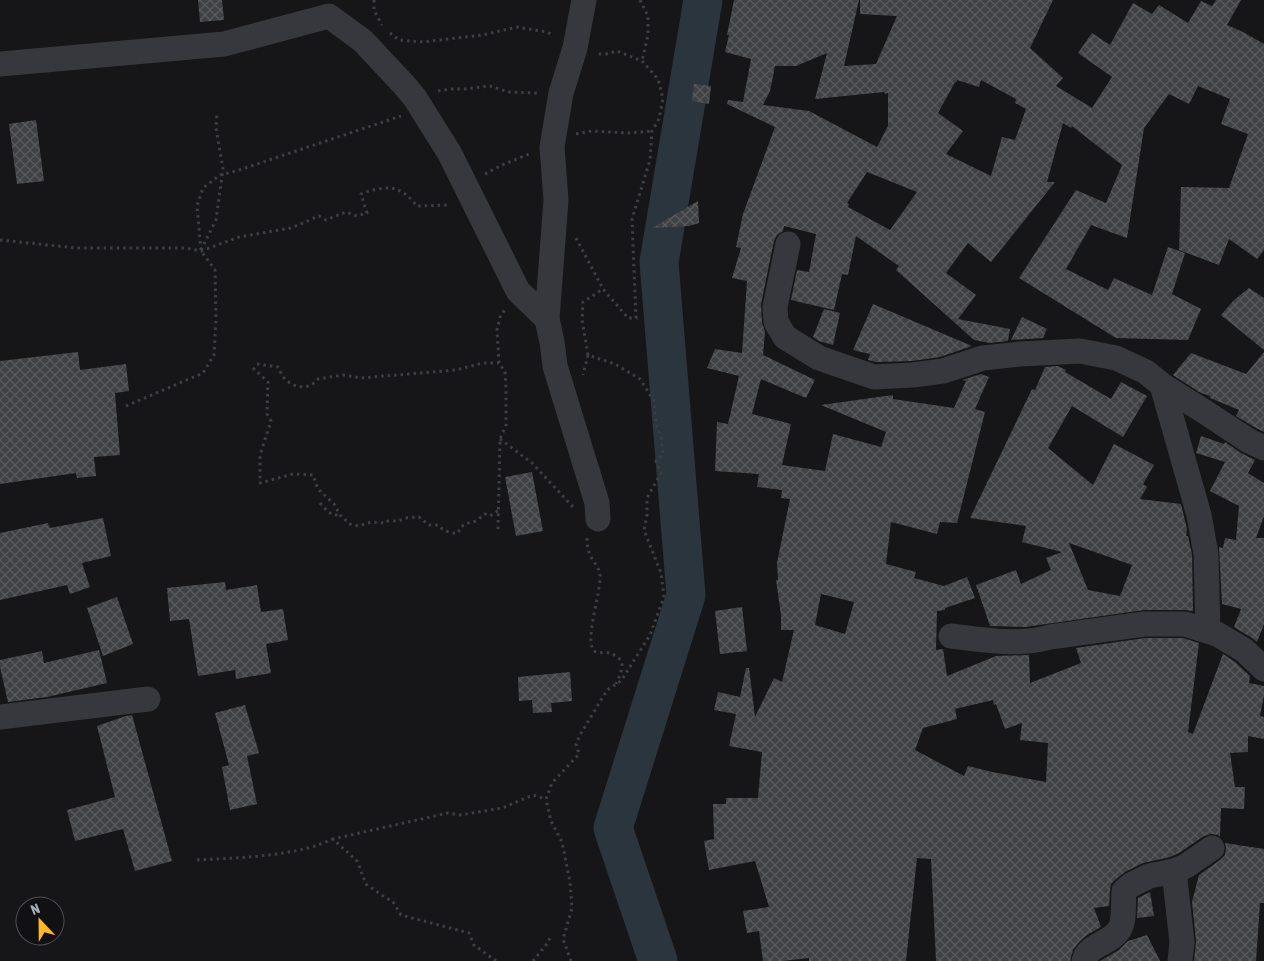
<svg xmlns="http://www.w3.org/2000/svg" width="1264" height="961" viewBox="0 0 1264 961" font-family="'Asap Condensed',sans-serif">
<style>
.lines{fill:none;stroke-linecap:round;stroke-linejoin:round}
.river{stroke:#2b353d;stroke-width:39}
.building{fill:url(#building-cross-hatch);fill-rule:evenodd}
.path{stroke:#3c3f44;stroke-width:3;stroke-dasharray:2.5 4;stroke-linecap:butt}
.minor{stroke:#36383d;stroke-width:25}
</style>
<defs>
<pattern id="building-cross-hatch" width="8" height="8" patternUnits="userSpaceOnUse" patternTransform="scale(1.25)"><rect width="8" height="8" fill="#404145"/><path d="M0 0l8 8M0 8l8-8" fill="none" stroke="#595a5e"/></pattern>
</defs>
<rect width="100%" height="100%" fill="#161618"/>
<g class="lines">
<path class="river" d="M 658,961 L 613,828 L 686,595 L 659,262 L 703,0"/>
</g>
<g class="building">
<path d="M 198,0 L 222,0 L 224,20 L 200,22 Z"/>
<path d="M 734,0 L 859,0 L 844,66 L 876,64 L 897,16 L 860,14 L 860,0 L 1053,0 L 1030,48 L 1063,78 L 1056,86 L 1092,108 L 1112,77 L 1078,53 L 1092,33 L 1110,45 L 1133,3 L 1152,14 L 1159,5 L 1188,23 L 1201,1 L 1212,6 L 1216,0 L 1241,0 L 1227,25 L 1243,32 L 1264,44 L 1264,250 L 1257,259 L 1229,239 L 1219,265 L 1179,250 L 1181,187 L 1229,188 L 1248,134 L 1221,124 L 1230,99 L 1198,86 L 1189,104 L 1169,94 L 1144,128 L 1127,238 L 1091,225 L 1066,269 L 1108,290 L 1114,278 L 1152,295 L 1168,247 L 1185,253 L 1172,294 L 1201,309 L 1188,340 L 1116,338 L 1019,278 L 1076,190 L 1106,203 L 1122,165 L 1072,126 L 1071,128 L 1063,123 L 1047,182 L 1055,182 L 991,262 L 968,243 L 946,273 L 976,295 L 958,319 L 1010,329 L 1008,341 L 990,343 L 974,340 L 896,270 L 899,266 L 856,236 L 848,275 L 842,274 L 834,310 L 791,300 L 797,270 L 809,272 L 816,234 L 784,226 L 783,231 L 777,235 L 774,241 L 761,304 L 762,323 L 765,331 L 763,355 L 815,380 L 806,398 L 761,379 L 752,414 L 791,424 L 782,465 L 825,471 L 833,434 L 881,447 L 886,432 L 821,405 L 893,395 L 893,399 L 954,408 L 966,381 L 962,380 L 981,374 L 989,377 L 975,409 L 985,412 L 957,523 L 940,522 L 937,534 L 891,522 L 886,564 L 916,572 L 914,578 L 944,586 L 967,577 L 975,598 L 945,608 L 945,610 L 937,611 L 936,650 L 943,649 L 947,676 L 996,656 L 1029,655 L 1030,683 L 1081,663 L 1076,648 L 1145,638 L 1183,638 L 1199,643 L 1188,732 L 1193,734 L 1223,654 L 1235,662 L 1250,676 L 1249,683 L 1264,686 L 1264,695 L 1260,716 L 1264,717 L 1264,739 L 1248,736 L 1248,752 L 1230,753 L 1235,787 L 1245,787 L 1244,809 L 1221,808 L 1220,837 L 1218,835 L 1211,834 L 1204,836 L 1179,853 L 1170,857 L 1143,863 L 1125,872 L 1115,880 L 1111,884 L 1110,890 L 1109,906 L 1094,908 L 1101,927 L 1087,935 L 1079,942 L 1073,950 L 1070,961 L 936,961 L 931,859 L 917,858 L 906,961 L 809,961 L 809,958 L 783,961 L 763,961 L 759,931 L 747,933 L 743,911 L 769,907 L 755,861 L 709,870 L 704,841 L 714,839 L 713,804 L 726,804 L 726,798 L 758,798 L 762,752 L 729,746 L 736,714 L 714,710 L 718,692 L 740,697 L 746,668 L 749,668 L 755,717 L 774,678 L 782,682 L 794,630 L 781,630 L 781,615 L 776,580 L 778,580 L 777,563 L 790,499 L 781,498 L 782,490 L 757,487 L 759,474 L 715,471 L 717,422 L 728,424 L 739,376 L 707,368 L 715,349 L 742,353 L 747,281 L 732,278 L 741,248 L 736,247 L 743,214 L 775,127 L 727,104 L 728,100 L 743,102 L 751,59 L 725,52 L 729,35 L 727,35 ZM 827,53 L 815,99 L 884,92 L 885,94 L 888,93 L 888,126 L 877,147 L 809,111 L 763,105 L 770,91 L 775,66 L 796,66 ZM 957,80 L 979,87 L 981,80 L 1016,99 L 1015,103 L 1026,109 L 1015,140 L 1002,137 L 991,176 L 946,154 L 963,131 L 938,113 L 955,82 L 956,83 ZM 867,172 L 917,192 L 890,230 L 848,207 L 849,204 L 847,203 ZM 821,594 L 854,602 L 845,634 L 815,625 ZM 993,700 L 994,705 L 996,704 L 1005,729 L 1022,723 L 1020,740 L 1048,743 L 1046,782 L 992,772 L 968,766 L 964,776 L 915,750 L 923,728 L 957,719 L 955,709 Z"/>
<path d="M 694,84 L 711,86 L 709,104 L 692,101 Z"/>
<path d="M 36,120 L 44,181 L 17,184 L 9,124 Z"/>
<path d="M 698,201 L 699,223 L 689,226 L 652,228 Z"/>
<path d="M 1249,288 L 1264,298 L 1264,350 L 1221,315 L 1234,300 Z"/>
<path d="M 873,304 L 972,346 L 940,357 L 912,361 L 876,362 L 868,360 L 870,354 L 853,350 Z"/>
<path d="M 824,309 L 840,313 L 833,345 L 819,341 L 813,337 Z"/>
<path d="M 1022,317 L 1047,329 L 1043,338 L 1011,340 Z"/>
<path d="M 78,352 L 80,370 L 126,364 L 129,391 L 115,393 L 120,455 L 94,457 L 96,476 L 77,478 L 76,473 L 0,484 L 0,361 Z"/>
<path d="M 1264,352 L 1264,432 L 1256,428 L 1236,416 L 1239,410 L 1210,398 L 1210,396 L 1199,392 L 1173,375 L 1191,353 L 1246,374 Z"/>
<path d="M 1058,366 L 1066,370 L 1065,372 L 1111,399 L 1121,382 L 1147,396 L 1123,437 L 1072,406 L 1048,448 L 1093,485 L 1114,444 L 1154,465 L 1143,484 L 1147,487 L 1140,499 L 1181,504 L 1187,529 L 1186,536 L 1188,536 L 1192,555 L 1193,611 L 1185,610 L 1144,610 L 1025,627 L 990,626 L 976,585 L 1016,570 L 1021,584 L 1051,570 L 1046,558 L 1062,552 L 1022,542 L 1026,526 L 970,518 L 1032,389 L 1035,390 L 1045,367 ZM 1069,543 L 1132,565 L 1120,596 L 1088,590 Z"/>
<path d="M 1201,436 L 1224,444 L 1225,442 L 1241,453 L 1255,460 L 1248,473 L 1264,483 L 1264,516 L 1256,538 L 1264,538 L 1264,624 L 1257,642 L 1252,638 L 1234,627 L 1241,609 L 1222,604 L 1219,547 L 1223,548 L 1225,538 L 1236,540 L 1239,506 L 1210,491 L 1225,462 L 1196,453 Z"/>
<path d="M 532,472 L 543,531 L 516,536 L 505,477 Z"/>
<path d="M 103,518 L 111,556 L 82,563 L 90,587 L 70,594 L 67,585 L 0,600 L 0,533 L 48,523 L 50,528 Z"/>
<path d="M 225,582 L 226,590 L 257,585 L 261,612 L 283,609 L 288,640 L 266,644 L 271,673 L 236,679 L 235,670 L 198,676 L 189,619 L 170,621 L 167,588 Z"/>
<path d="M 117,597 L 133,644 L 103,656 L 87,608 Z"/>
<path d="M 742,607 L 747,651 L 720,654 L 715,611 Z"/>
<path d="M 99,650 L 107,683 L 47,697 L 8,702 L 0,667 L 0,660 L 42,651 L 44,663 Z"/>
<path d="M 570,672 L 572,701 L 551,703 L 552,712 L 533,713 L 532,700 L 519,701 L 518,677 Z"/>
<path d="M 245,705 L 259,753 L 247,756 L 257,804 L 230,810 L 222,767 L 229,765 L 215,713 Z"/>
<path d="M 132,715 L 172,861 L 135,871 L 123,829 L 75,841 L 67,810 L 115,797 L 97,726 L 126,716 Z"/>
<path d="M 1225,843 L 1264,849 L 1264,903 L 1260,903 L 1256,961 L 1194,961 L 1196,941 L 1192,902 L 1199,875 L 1220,860 L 1225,855 L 1226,847 Z"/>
<path d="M 1150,892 L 1154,916 L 1137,918 L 1138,898 Z"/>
<path d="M 1147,935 L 1160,961 L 1100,961 L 1119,950 L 1128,941 Z"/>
</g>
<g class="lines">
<g class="path">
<path d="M 374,0 L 374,10 L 382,25"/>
<path d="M 640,0 L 648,16 L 648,35 L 642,61"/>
<path d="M 390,33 L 399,40 L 423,42 L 483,35 L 517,27 L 547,32 L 553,35"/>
<path d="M 438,91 L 451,89 L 464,89 L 490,86 L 509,92 L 537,93"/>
<path d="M 576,134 L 592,131 L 629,133 L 652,131"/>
<path d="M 485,174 L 502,165 L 529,154"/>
<path d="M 576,238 L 603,289"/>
<path d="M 0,240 L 77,248 L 185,248 L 201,251 L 239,237 L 291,228 L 319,216 L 326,220 L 346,212 L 357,216 L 367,213 L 361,194 C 370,190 390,185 398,190 C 406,193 412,200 417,206 L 449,205"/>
<path d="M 201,250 L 216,220 L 223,169 L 216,128 L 217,113"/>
<path d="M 588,355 L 582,320 L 583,302 L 603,289 L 628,318 L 636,318 L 632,219 L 650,160 L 652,131 L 659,119 L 663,99 L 658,79 L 642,61 L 617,51 L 606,54 L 597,54"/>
<path d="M 257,364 L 278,367 C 280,371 283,378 287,381 C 298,389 310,389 318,379 L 343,375 L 361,378 L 456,370 L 483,363 L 499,363"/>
<path d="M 253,368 L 268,382 L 267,414 L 271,421 L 260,455 L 260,483 L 293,474 L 313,475 L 318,489 L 334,504 L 340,515 L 350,524 L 359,526 L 371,522 L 385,523 L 388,521 L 398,521 L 406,518 L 419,517 L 429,525 L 438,525 C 442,530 451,534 458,533 C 463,521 468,525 478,520 C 480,518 482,516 485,514 L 490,516 L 499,510"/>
<path d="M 126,406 L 203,373 L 214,355 L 216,319 L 215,270 L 201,251 L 197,206 L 203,188 L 220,175 L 236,171 L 401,116"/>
<path d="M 500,439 L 532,463 L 573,507"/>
<path d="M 320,503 C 326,510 331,516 340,515"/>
<path d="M 498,529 L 500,439 L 506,425 L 506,387 L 505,372 L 499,363 L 497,330 L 500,317 L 505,309"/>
<path d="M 587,538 C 587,545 588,551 591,557 C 595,564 601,570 600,578 C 600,594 587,634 592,647 C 595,656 602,651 609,653 C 614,654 622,659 622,665 C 622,671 618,679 616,684"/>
<path d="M 197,860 C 235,858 272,857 308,848 C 317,846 325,842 333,839"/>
<path d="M 496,961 L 474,945 L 469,933 L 401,915 L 393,902 L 383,896 L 366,884 L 357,861 L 333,839 L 448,813 L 460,815 L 502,808 L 533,795 L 546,799"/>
<path d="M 533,961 L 546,945 L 552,935"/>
<path d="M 571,961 L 563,939 L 572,908 L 570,882 L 562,842 L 551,821 L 546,799 L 552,783 L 579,754 L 576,744 L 580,735 L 607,690 L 621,681 L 650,635 L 664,597 L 661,573 L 644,530 L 647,515 L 647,498 L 661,473 L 656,461 L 663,454 L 661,438 L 656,424 L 654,401 L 640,379 L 615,364 L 588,355 L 583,375"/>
</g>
<g class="minor">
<path d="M 584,0 L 575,48 L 561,93 L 552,147 L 556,200 L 547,319 L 552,342 L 555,366 L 597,503 L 598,519"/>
<path d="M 0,64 L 224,44 L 329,16 L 363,41 L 405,86 L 415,98 L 450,154 L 518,291 L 547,319"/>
<path d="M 788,244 L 775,307 L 776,322 L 785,337 L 819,358 L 874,377 L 913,375 L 943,371 L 983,358 L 1020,354 L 1080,351 L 1116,358 L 1146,372 L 1162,385 L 1205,412 L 1249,441 L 1264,448"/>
<path d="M 1162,385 L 1199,515 L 1206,554 L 1208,631"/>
<path d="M 951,636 C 984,640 1018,646 1050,637 L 1144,624 L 1185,624 L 1217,634 L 1244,650 L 1264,669"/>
<path d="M 0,717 L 148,699"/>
<path d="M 1174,871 L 1182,942 L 1180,961"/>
<path d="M 1084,961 C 1088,944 1110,944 1119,930 C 1125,922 1123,901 1124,891 L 1131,885 L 1149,876 L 1174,871 L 1186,866 L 1212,848"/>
</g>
</g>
<g transform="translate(40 921) rotate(338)"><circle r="24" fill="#111113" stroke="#4d4f55"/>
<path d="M0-4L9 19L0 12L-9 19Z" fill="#ffb627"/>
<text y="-8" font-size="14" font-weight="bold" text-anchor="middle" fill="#a7acb9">N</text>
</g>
</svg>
